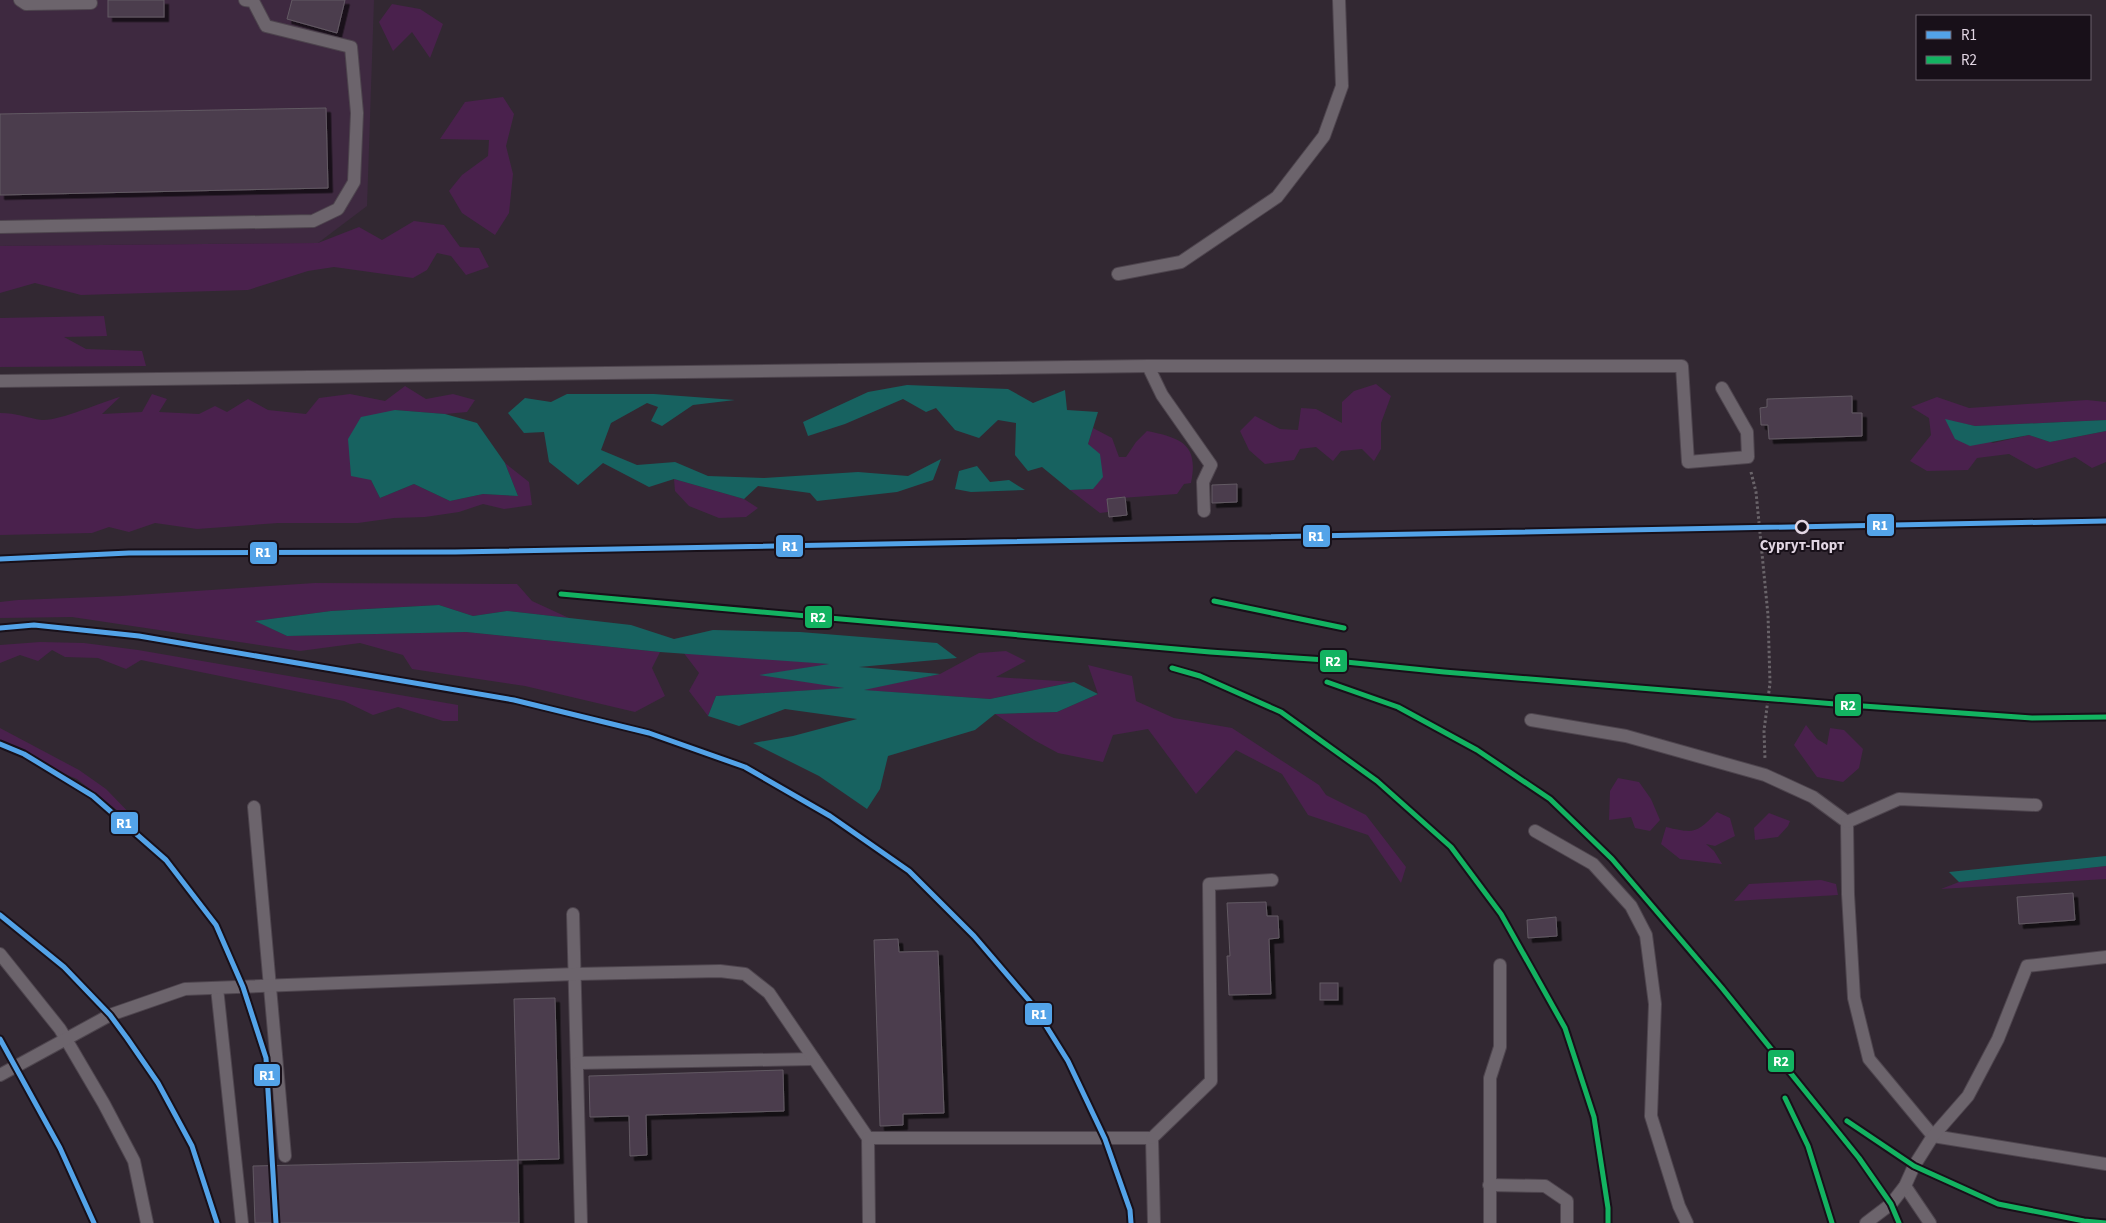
<svg xmlns="http://www.w3.org/2000/svg" width="2106" height="1223" viewBox="0 0 2106 1223" font-family="'Source Sans 3',sans-serif">
<style>
.built{fill:#3e2940}
.green{fill:#4a214d}
.water{fill:#176260}
.building{fill:#4c3c4e;stroke:#625a63;filter:url(#shadow)}
.lines{fill:none;stroke-linecap:round;stroke-linejoin:round}
.service-casing{stroke:#4e454e;stroke-width:14}
.path{stroke:#6a646a;stroke-width:3;stroke-dasharray:2.5 2.5;stroke-linecap:butt}
.service{stroke:#6c646c;stroke-width:12}
.rail-1-casing{stroke:#181019;stroke-width:9}
.rail-2-casing{stroke:#181019;stroke-width:9}
.rail-1{stroke:#53a3e8;stroke-width:5}
.rail-2{stroke:#13b361;stroke-width:5}
.stop-dot{fill:#181019;stroke:#e2d6e3;stroke-width:2.5}
.labels{text-anchor:middle;stroke-width:4;stroke-linejoin:round;paint-order:stroke}
.stop-label{font-size:15px;font-weight:bold;fill:#e2d6e3;stroke:#181019}
.line-badge{stroke:#181019;stroke-width:2}
.badge-label{font-size:14px;text-anchor:middle;font-weight:bold;fill:#fff}
</style>
<defs>
<filter id="shadow"><feDropShadow dx="4.5" dy="4.5" stdDeviation="0" flood-color="#0009"/></filter>
</defs>
<rect width="100%" height="100%" fill="#322832"/>
<path class="built" d="M 0,0 L 374,0 L 367,206 L 318,243 L 0,246 Z"/>
<g class="green">
<path d="M 392,4 L 420,9 L 443,24 L 430,58 L 412,32 L 393,51 L 379,22 Z"/>
<path d="M 503,97 L 514,114 L 506,146 L 513,174 L 509,213 L 495,235 L 462,213 L 449,191 L 462,175 L 488,156 L 489,140 L 440,139 L 465,102 Z"/>
<path d="M 414,221 L 444,225 L 460,247 L 479,248 L 489,267 L 466,275 L 451,256 L 437,253 L 427,270 L 413,278 L 334,267 L 308,271 L 248,290 L 81,295 L 35,283 L 0,293 L 0,246 L 318,243 L 359,227 L 382,240 Z"/>
<path d="M 104,316 L 107,336 L 64,337 L 86,349 L 142,351 L 146,366 L 0,367 L 0,318 Z"/>
<path d="M 1376,384 L 1391,396 L 1381,423 L 1381,449 L 1374,461 L 1362,449 L 1341,451 L 1333,461 L 1316,447 L 1300,449 L 1294,460 L 1265,464 L 1249,450 L 1240,431 L 1255,416 L 1280,429 L 1298,430 L 1301,408 L 1316,409 L 1342,423 L 1342,402 L 1354,391 Z"/>
<path d="M 405,386 L 426,399 L 453,394 L 475,400 L 467,412 L 445,414 L 395,410 L 371,480 L 380,498 L 414,484 L 450,501 L 483,494 L 518,496 L 505,463 L 529,482 L 532,505 L 504,509 L 483,504 L 459,512 L 425,517 L 394,518 L 358,523 L 278,523 L 197,529 L 155,523 L 129,532 L 109,527 L 92,533 L 0,535 L 0,413 C 17,413 27,418 42,420 C 60,421 101,402 120,397 L 102,414 L 142,412 L 152,394 L 167,399 L 159,412 L 199,414 L 215,406 L 227,412 L 248,399 L 268,410 L 306,414 L 319,398 L 350,394 L 385,401 Z"/>
<path d="M 1937,397 L 1969,408 L 2087,400 L 2106,402 L 2106,420 L 1975,426 L 1946,420 L 1993,443 L 2029,435 L 2050,442 L 2106,431 L 2106,462 L 2092,468 L 2075,457 L 2036,469 L 2009,454 L 1977,458 L 1968,470 L 1927,471 L 1910,461 L 1931,435 L 1929,418 L 1911,407 Z"/>
<path d="M 1093,428 L 1112,438 L 1119,457 L 1126,457 L 1136,442 L 1147,431 C 1181,438 1199,444 1191,483 L 1184,484 L 1177,494 L 1107,499 L 1108,512 L 1100,513 L 1070,490 L 1093,489 L 1088,444 Z"/>
<path d="M 674,479 L 744,499 L 758,508 L 746,517 L 719,518 L 689,506 L 675,491 Z"/>
<path d="M 315,583 L 517,584 L 532,601 L 569,618 L 507,611 L 473,616 L 439,605 L 331,611 L 256,621 L 287,636 L 466,632 L 660,652 L 652,668 L 665,696 L 635,712 L 525,686 L 412,669 L 403,655 L 360,643 L 300,651 L 72,617 L 0,618 L 0,602 L 18,600 L 121,596 Z"/>
<path d="M 40,642 L 84,643 L 138,650 L 458,705 L 458,721 L 443,721 L 398,707 L 373,715 L 344,701 L 141,660 L 126,669 L 98,658 L 65,657 L 52,650 L 38,661 L 20,655 L 0,663 L 0,645 Z"/>
<path d="M 1006,651 L 1026,661 L 996,677 L 1074,682 L 990,699 L 861,690 L 940,674 L 979,653 Z"/>
<path d="M 683,652 L 832,664 L 762,675 L 848,688 L 716,696 L 708,716 L 689,691 L 699,673 Z"/>
<path d="M 1088,665 L 1132,676 L 1136,701 L 1174,718 L 1232,728 L 1319,785 L 1326,795 L 1366,815 L 1406,867 L 1401,883 L 1368,835 L 1308,815 L 1282,774 L 1236,750 L 1196,794 L 1148,729 L 1113,735 L 1103,762 L 1058,753 L 1034,740 L 995,714 L 1057,712 L 1098,694 Z"/>
<path d="M 1806,725 L 1817,739 L 1827,745 L 1830,728 L 1844,730 L 1863,749 L 1859,768 L 1843,782 L 1817,777 L 1794,745 Z"/>
<path d="M 0,728 L 79,770 L 106,789 L 138,822 L 122,814 L 77,779 L 22,757 L 0,745 Z"/>
<path d="M 1618,778 L 1639,782 L 1651,799 L 1660,820 L 1650,831 L 1635,828 L 1631,817 L 1609,820 L 1610,791 Z"/>
<path d="M 1717,812 L 1730,818 L 1735,836 L 1715,846 L 1706,844 L 1714,851 L 1722,864 L 1680,859 L 1661,844 L 1666,827 C 1695,834 1697,833 1717,812 Z"/>
<path d="M 1769,813 L 1790,821 L 1788,826 L 1778,837 L 1755,840 L 1754,828 Z"/>
<path d="M 2106,866 L 2106,879 L 1941,889 L 1959,882 Z"/>
<path d="M 1821,880 L 1836,884 L 1838,895 L 1734,901 L 1749,884 Z"/>
</g>
<g class="water">
<path d="M 907,385 L 1008,389 L 1033,403 L 1065,390 L 1067,410 L 1098,412 L 1088,444 L 1100,454 L 1103,477 L 1093,489 L 1070,490 L 1042,467 L 1028,471 L 1015,455 L 1016,423 L 998,420 L 979,438 L 955,430 L 936,408 L 926,412 L 903,399 L 845,424 L 808,436 L 803,422 L 868,392 Z"/>
<path d="M 567,394 L 654,394 L 735,400 L 693,405 L 662,426 L 651,421 L 658,407 L 647,403 L 611,423 L 601,450 L 637,465 L 675,462 L 708,476 L 764,478 L 858,472 L 908,476 L 941,459 L 933,480 L 897,492 L 817,501 L 810,493 L 758,486 L 744,499 L 674,479 L 649,487 L 603,463 L 578,485 L 549,462 L 544,432 L 524,433 L 508,413 L 525,398 L 551,402 Z"/>
<path d="M 395,410 L 445,414 L 477,423 L 505,463 L 518,496 L 483,494 L 450,501 L 414,484 L 380,498 L 371,480 L 351,476 L 348,439 L 361,417 Z"/>
<path d="M 1945,419 L 1975,426 L 2106,420 L 2106,431 L 2050,442 L 2029,435 L 1970,446 L 1955,439 Z"/>
<path d="M 977,466 L 990,482 L 1009,480 L 1025,490 L 971,492 L 955,489 L 959,471 Z"/>
<path d="M 439,605 L 473,616 L 507,611 L 631,625 L 674,639 L 713,630 L 800,632 L 937,643 L 957,658 L 859,667 L 940,674 L 864,690 L 990,699 L 1074,682 L 1098,694 L 1057,712 L 995,714 L 975,730 L 888,756 L 880,789 L 867,809 L 819,776 L 753,743 L 793,736 L 857,719 L 785,709 L 739,726 L 708,716 L 716,696 L 844,688 L 759,675 L 829,664 L 660,652 L 466,632 L 287,636 L 255,621 L 331,611 Z"/>
<path d="M 2106,856 L 2106,866 L 1959,882 L 1949,872 Z"/>
</g>
<g class="building">
<rect x="108" y="0" width="56" height="17"/>
<path d="M 292,0 L 345,0 L 337,33 L 287,19 Z"/>
<path d="M 326,108 L 328,188 L 0,195 L 0,114 Z"/>
<path d="M 1852,396 L 1852,413 L 1862,413 L 1862,436 L 1769,439 L 1768,425 L 1761,425 L 1760,408 L 1767,407 L 1767,399 Z"/>
<path d="M 1237,484 L 1237,502 L 1212,503 L 1212,485 Z"/>
<path d="M 1125,497 L 1127,515 L 1109,517 L 1107,499 Z"/>
<path d="M 2073,893 L 2075,920 L 2019,924 L 2017,897 Z"/>
<path d="M 1266,902 L 1267,916 L 1278,916 L 1279,938 L 1269,939 L 1271,994 L 1229,995 L 1227,956 L 1230,956 L 1227,903 Z"/>
<path d="M 1556,917 L 1557,936 L 1528,938 L 1527,920 Z"/>
<path d="M 898,939 L 899,952 L 938,951 L 944,1113 L 903,1114 L 903,1125 L 880,1126 L 874,940 Z"/>
<rect x="1320" y="983" width="18" height="17"/>
<path d="M 555,998 L 559,1159 L 518,1160 L 514,999 Z"/>
<path d="M 783,1070 L 784,1111 L 646,1115 L 647,1155 L 630,1156 L 629,1116 L 590,1117 L 589,1076 Z"/>
<path d="M 518,1160 L 519,1223 L 255,1223 L 253,1166 Z"/>
</g>
<g class="lines">
<defs>
<g id="service">
<path d="M 20,0 L 26,4 L 91,3"/>
<path d="M 0,227 L 313,221 L 338,209 L 354,182 L 357,113 L 351,47 L 266,26 L 253,1 L 245,0"/>
<path d="M 1118,274 L 1181,262 L 1277,197 L 1324,136 L 1342,86 L 1339,0"/>
<path d="M 1148,366 L 1162,395 L 1211,465 L 1203,482 L 1204,511"/>
<path d="M 0,381 L 1148,366 L 1682,366 L 1688,462 L 1748,457 L 1747,432 L 1722,388"/>
<path d="M 1531,720 L 1626,736 L 1765,775 L 1813,797 L 1847,822"/>
<path d="M 254,807 L 285,1156"/>
<path d="M 1847,822 L 1848,894 L 1854,998 L 1869,1059 L 1933,1136 L 2106,1164"/>
<path d="M 1847,822 L 1899,799 L 2036,805"/>
<path d="M 1535,831 L 1593,864 L 1631,906 L 1646,935 L 1655,1004 L 1651,1116 L 1679,1206 L 1687,1223"/>
<path d="M 573,914 L 581,1223"/>
<path d="M 0,954 L 60,1029 L 104,1104 L 134,1161 L 147,1223"/>
<path d="M 217,988 L 242,1223"/>
<path d="M 578,1063 L 814,1059"/>
<path d="M 0,1075 L 110,1015 L 185,989 L 576,974 L 720,971 L 745,974 L 769,993 L 868,1138 L 869,1223"/>
<path d="M 868,1138 L 1152,1138 L 1154,1223"/>
<path d="M 1152,1138 L 1211,1081 L 1209,884 L 1272,880"/>
<path d="M 1489,1185 L 1545,1186 L 1567,1201 L 1567,1223"/>
<path d="M 1905,1186 L 1930,1223"/>
<path d="M 1490,1223 L 1490,1078 L 1500,1047 L 1500,965"/>
<path d="M 1866,1223 L 1891,1204 L 1905,1186 L 1914,1166 L 1933,1136 L 1968,1096 L 1998,1039 L 2027,966 L 2106,957"/>
</g>
</defs>
<use href="#service" class="service-casing"/>
<path class="path" d="M 1751,472 L 1756,492 L 1768,615 L 1770,683 L 1764,731 L 1765,759"/>
<use href="#service" class="service"/>
<defs>
<g id="rail-1">
<path d="M 0,559 L 129,553 L 455,552 L 2106,521"/>
<path d="M 0,628 L 34,625 L 139,636 L 514,700 L 649,733 L 745,767 L 830,816 L 909,871 L 974,936 L 1033,1005 L 1068,1061 L 1105,1139 L 1130,1210 L 1131,1223"/>
<path d="M 0,744 L 24,754 L 93,796 L 166,860 L 216,925 L 243,987 L 266,1058 L 276,1223"/>
<path d="M 0,915 L 64,967 L 110,1015 L 127,1038 L 158,1083 L 192,1146 L 217,1223"/>
<path d="M 0,1039 L 60,1148 L 94,1223"/>
</g>
<g id="rail-2">
<path d="M 561,594 L 1210,652 L 1326,660 L 1444,672 L 1835,704 L 2032,718 L 2106,717"/>
<path d="M 1214,601 L 1344,628"/>
<path d="M 1172,668 L 1200,676 L 1281,712 L 1377,781 L 1451,847 L 1501,914 L 1565,1028 L 1594,1117 L 1608,1208 L 1608,1223"/>
<path d="M 1327,682 L 1398,707 L 1477,750 L 1550,799 L 1612,859 L 1722,988 L 1859,1158 L 1891,1204 L 1899,1223"/>
<path d="M 1785,1098 L 1808,1146 L 1832,1223"/>
<path d="M 1847,1121 L 1914,1166 L 1998,1204 L 2084,1221 L 2106,1223"/>
</g>
</defs>
<use href="#rail-1" class="rail-1-casing"/>
<use href="#rail-2" class="rail-2-casing"/>
<use href="#rail-1" class="rail-1"/>
<use href="#rail-2" class="rail-2"/>
</g>
<circle class="stop-dot" cx="1802" cy="527" r="6"/>
<g class="labels">
<g class="stop-label">
<text x="1802" y="550">Сургут-Порт</text>
</g>
</g>
<g class="line-badge">
<rect x="1866" y="513" width="29" height="24" rx="5" fill="#53a3e8"/>
<rect x="1302" y="524" width="29" height="24" rx="5" fill="#53a3e8"/>
<rect x="775" y="534" width="29" height="24" rx="5" fill="#53a3e8"/>
<rect x="249" y="541" width="29" height="24" rx="5" fill="#53a3e8"/>
<rect x="804" y="605" width="29" height="24" rx="5" fill="#13b361"/>
<rect x="1319" y="649" width="29" height="24" rx="5" fill="#13b361"/>
<rect x="1834" y="693" width="28" height="24" rx="5" fill="#13b361"/>
<rect x="110" y="811" width="29" height="24" rx="5" fill="#53a3e8"/>
<rect x="1024" y="1002" width="29" height="24" rx="5" fill="#53a3e8"/>
<rect x="1767" y="1049" width="28" height="24" rx="5" fill="#13b361"/>
<rect x="253" y="1063" width="28" height="24" rx="5" fill="#53a3e8"/>
</g>
<g class="badge-label">
<text x="1880" y="530">R1</text>
<text x="1316" y="541">R1</text>
<text x="790" y="551">R1</text>
<text x="263" y="557">R1</text>
<text x="818" y="622">R2</text>
<text x="1333" y="666">R2</text>
<text x="1848" y="710">R2</text>
<text x="124" y="828">R1</text>
<text x="1039" y="1019">R1</text>
<text x="1781" y="1066">R2</text>
<text x="267" y="1080">R1</text>
</g>
<rect x="1916" y="15" width="175" height="65" fill="#181019" stroke="#695f6a"/>
<rect x="1926" y="31" width="25" height="8" fill="#53a3e8" stroke="#695f6a"/>
<text x="1961" y="40" font-size="15" fill="#e2d6e3">R1</text>
<rect x="1926" y="56" width="25" height="8" fill="#13b361" stroke="#695f6a"/>
<text x="1961" y="65" font-size="15" fill="#e2d6e3">R2</text>
</svg>
